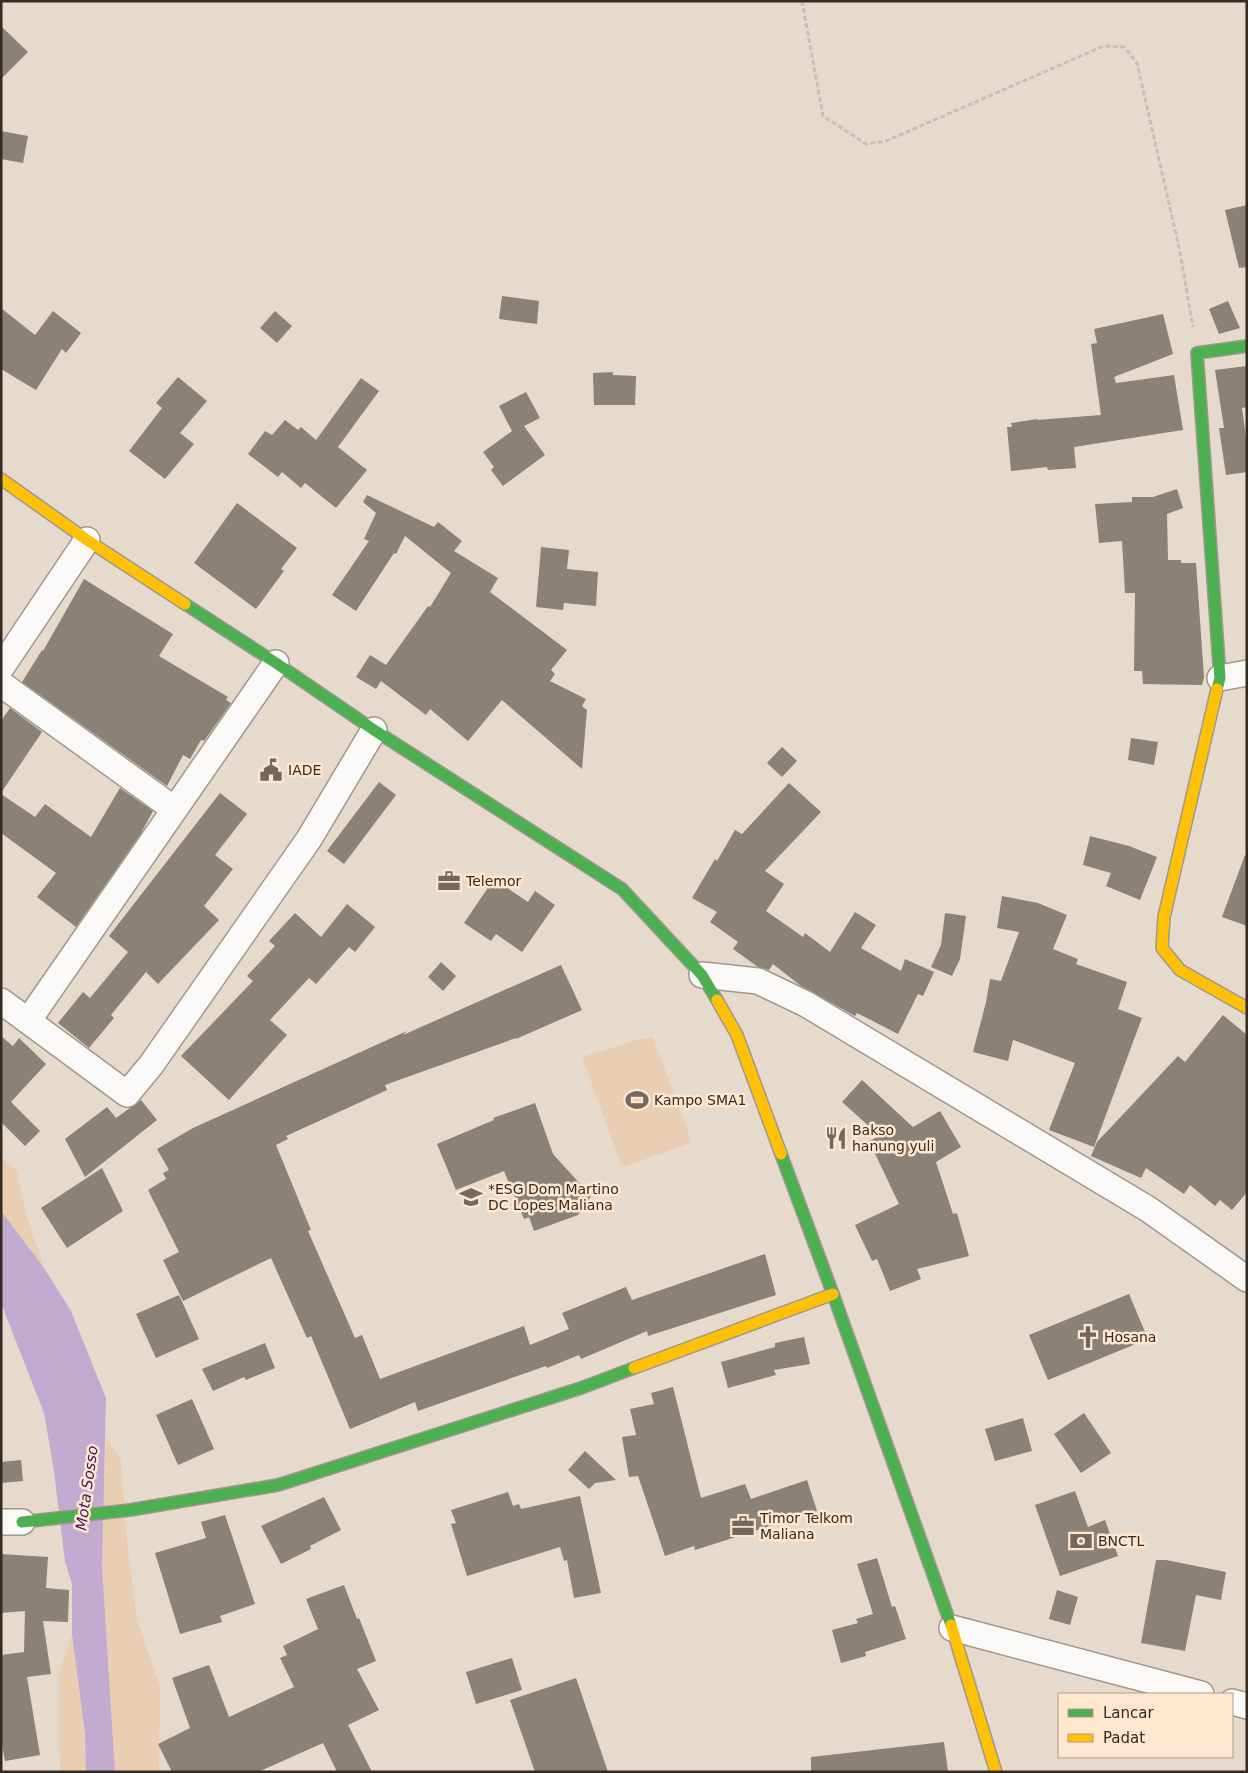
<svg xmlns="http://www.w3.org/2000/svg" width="1248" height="1773" viewBox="0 0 1248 1773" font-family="'DejaVu Sans',sans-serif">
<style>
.green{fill:#e9ceb3}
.water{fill:#c2aad0}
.building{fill:#8a8177}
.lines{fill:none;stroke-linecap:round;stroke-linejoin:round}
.street-casing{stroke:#a0978d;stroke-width:28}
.fast-casing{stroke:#a0978d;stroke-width:14}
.slow-casing{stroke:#a0978d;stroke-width:14}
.path{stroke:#c4c0bb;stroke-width:3;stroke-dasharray:5 2.5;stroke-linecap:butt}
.street{stroke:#fbf9f7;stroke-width:25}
.fast{stroke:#4caf50;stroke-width:11}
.slow{stroke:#ffc107;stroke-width:11}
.labels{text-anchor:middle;stroke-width:5;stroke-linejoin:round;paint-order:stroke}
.poi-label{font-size:14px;fill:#342b22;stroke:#ffe7cf;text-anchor:start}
.water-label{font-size:15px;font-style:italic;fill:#3d155b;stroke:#ffe7cf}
</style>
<rect width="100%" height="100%" fill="#e6dacc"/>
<g class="green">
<path d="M 653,1037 L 692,1143 L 622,1167 L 582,1057 L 640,1039 Z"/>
<path d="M 1,1157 L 17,1171 L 26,1214 L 44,1268 L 1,1211 Z"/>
<path d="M 106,1437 L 121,1460 L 127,1541 L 137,1620 L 160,1686 L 159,1772 L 115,1772 L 102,1567 L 101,1540 Z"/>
<path d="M 72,1634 L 85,1734 L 86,1772 L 61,1772 L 58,1738 L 59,1673 Z"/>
</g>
<path class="water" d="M 1,1211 L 44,1268 L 71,1311 L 106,1398 L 102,1567 L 115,1772 L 86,1772 L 85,1734 L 72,1634 L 72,1584 L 65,1561 L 54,1471 L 44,1413 L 1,1303 Z"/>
<g class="building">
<path d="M 1,26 L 28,52 L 1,79 Z"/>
<path d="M 1,131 L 28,136 L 23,163 L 1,159 Z"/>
<path d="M 1247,205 L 1247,267 L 1239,268 L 1225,210 Z"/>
<path d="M 502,296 L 539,301 L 537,324 L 499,319 Z"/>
<path d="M 1228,301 L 1240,328 L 1219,334 L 1209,309 Z"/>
<path d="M 1,308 L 35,335 L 53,311 L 81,333 L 66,353 L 62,349 L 36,390 L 1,369 Z"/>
<path d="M 275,311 L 292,326 L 277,343 L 260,328 Z"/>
<path d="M 1163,314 L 1173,354 L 1114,377 L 1116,383 L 1174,375 L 1183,430 L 1074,447 L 1076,468 L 1048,470 L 1047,467 L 1011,471 L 1007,427 L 1012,427 L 1011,423 L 1037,419 L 1037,420 L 1101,415 L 1091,344 L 1097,343 L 1094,329 Z"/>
<path d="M 1247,366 L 1247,407 L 1242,408 L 1247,445 L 1247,472 L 1226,475 L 1219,428 L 1224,428 L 1215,370 Z"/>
<path d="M 613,372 L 613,375 L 636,376 L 635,405 L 594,405 L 593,373 Z"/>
<path d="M 178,377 L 207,401 L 180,433 L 194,444 L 165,479 L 129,451 L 162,408 L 156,403 Z"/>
<path d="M 361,378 L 379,391 L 338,447 L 367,470 L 336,508 L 305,483 L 301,488 L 282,472 L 278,477 L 248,454 L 265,431 L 272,435 L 285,420 L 298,430 L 301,427 L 316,440 Z"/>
<path d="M 526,392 L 540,418 L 524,426 L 545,455 L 503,486 L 491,470 L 494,467 L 483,452 L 512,431 L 499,406 Z"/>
<path d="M 1177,489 L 1183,508 L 1167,514 L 1168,560 L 1181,560 L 1181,563 L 1196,563 L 1204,677 L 1202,685 L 1143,684 L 1142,671 L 1134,671 L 1135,593 L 1125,593 L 1122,541 L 1099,543 L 1095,504 L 1132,502 L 1132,497 L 1153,497 Z"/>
<path d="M 367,495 L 434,527 L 438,522 L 462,541 L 454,551 L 498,578 L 490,592 L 567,650 L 551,670 L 555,674 L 550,681 L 586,699 L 582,706 L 587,710 L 582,769 L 502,700 L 468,741 L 430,709 L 426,715 L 381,681 L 376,689 L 356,677 L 370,655 L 386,665 L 428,606 L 430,607 L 451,573 L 405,536 L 396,554 L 394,553 L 356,611 L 332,595 L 369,541 L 364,539 L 376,513 L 363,502 Z"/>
<path d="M 237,503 L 297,548 L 281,569 L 284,571 L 256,609 L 194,563 Z"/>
<path d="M 541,547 L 569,550 L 567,569 L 598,572 L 596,606 L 564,603 L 563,610 L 536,607 Z"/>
<path d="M 84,579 L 173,634 L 159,656 L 228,697 L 226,700 L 231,703 L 204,741 L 201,740 L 190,759 L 183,755 L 167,786 L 22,682 L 42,650 L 43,651 Z"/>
<path d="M 10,708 L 42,732 L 1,793 L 1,721 Z"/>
<path d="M 1131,738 L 1158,742 L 1154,765 L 1128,760 Z"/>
<path d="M 782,747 L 797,761 L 782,777 L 767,763 Z"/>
<path d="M 379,782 L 396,795 L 344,864 L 327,851 Z"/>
<path d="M 789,783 L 821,812 L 765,871 L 784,884 L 766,911 L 803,937 L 805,933 L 830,952 L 855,912 L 876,925 L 861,948 L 901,971 L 905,959 L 934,972 L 923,996 L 918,994 L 898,1034 L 857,1013 L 855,1016 L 801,986 L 773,964 L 769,970 L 758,967 L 733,949 L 738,942 L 710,922 L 717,912 L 692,898 L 715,859 L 717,861 L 735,830 L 742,834 Z"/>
<path d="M 120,788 L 153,811 L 140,835 L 76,927 L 37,897 L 56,873 L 1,833 L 1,794 L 35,817 L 45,804 L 91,837 Z"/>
<path d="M 220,793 L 247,814 L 215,855 L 233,869 L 204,906 L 219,920 L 158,984 L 146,972 L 111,1015 L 114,1018 L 89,1048 L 58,1023 L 83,992 L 90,998 L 128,952 L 109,936 Z"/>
<path d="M 1090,836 L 1129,846 L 1157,857 L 1140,900 L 1106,886 L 1111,873 L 1083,865 Z"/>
<path d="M 1245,855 L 1247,856 L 1247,926 L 1222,917 Z"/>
<path d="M 494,879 L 528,902 L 535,891 L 555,905 L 522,952 L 496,934 L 491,941 L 464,923 Z"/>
<path d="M 1002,896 L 1038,903 L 1067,915 L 1053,949 L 1078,959 L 1076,964 L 1127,982 L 1118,1009 L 1142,1018 L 1094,1147 L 1049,1130 L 1075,1063 L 1013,1040 L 1008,1061 L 973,1052 L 986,1002 L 990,979 L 1001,981 L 1019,932 L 997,928 Z"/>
<path d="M 347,904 L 375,927 L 355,952 L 349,947 L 316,984 L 309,978 L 270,1020 L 287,1035 L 229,1100 L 181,1056 L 253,981 L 247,976 L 275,946 L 269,941 L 295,913 L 321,937 Z"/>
<path d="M 945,913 L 966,916 L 960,959 L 952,976 L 931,967 L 941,945 Z"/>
<path d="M 441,962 L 456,976 L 443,991 L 428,977 Z"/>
<path d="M 561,965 L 582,1010 L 516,1039 L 516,1038 L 385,1085 L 387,1090 L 286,1136 L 288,1139 L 276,1145 L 311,1230 L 308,1231 L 355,1338 L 362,1335 L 380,1379 L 524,1326 L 530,1345 L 569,1329 L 562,1313 L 626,1287 L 632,1300 L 765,1254 L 776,1295 L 648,1336 L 647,1331 L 581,1359 L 579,1355 L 547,1368 L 546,1366 L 418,1411 L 415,1402 L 350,1429 L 311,1336 L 307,1338 L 271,1258 L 183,1301 L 163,1260 L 179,1252 L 148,1190 L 166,1179 L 163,1173 L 169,1170 L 157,1149 L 193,1128 L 407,1031 L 403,1035 Z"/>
<path d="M 1223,1015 L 1247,1035 L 1247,1192 L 1232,1210 L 1220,1200 L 1215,1206 L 1190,1185 L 1184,1194 L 1146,1168 L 1141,1178 L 1091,1156 L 1097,1142 L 1178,1056 L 1185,1062 Z"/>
<path d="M 1,1036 L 13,1046 L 19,1038 L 46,1064 L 11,1102 L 40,1131 L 25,1146 L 1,1122 Z"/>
<path d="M 862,1080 L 913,1127 L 940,1111 L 961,1147 L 936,1162 L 953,1214 L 957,1213 L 969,1256 L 917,1269 L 921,1279 L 890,1291 L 877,1259 L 872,1261 L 855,1225 L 899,1204 L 869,1141 L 880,1136 L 842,1102 Z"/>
<path d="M 141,1100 L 157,1120 L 85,1177 L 65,1139 L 107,1107 L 116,1118 Z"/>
<path d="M 535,1103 L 553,1154 L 591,1196 L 578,1215 L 534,1231 L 529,1217 L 524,1219 L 504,1171 L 456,1190 L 437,1144 L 494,1120 L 493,1118 Z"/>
<path d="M 102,1168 L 123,1211 L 67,1248 L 41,1208 Z"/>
<path d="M 1129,1294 L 1148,1339 L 1048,1380 L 1029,1335 Z"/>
<path d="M 179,1295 L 199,1339 L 156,1358 L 136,1314 Z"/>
<path d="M 804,1337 L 810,1364 L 774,1370 L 776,1375 L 728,1388 L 721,1362 L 775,1347 L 775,1343 Z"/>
<path d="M 265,1343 L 275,1368 L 246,1380 L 244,1377 L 213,1391 L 202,1369 Z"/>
<path d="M 673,1387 L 701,1498 L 745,1484 L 751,1499 L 807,1480 L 817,1511 L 695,1550 L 694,1546 L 665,1556 L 638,1476 L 629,1477 L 622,1437 L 636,1435 L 630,1409 L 654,1404 L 651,1393 Z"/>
<path d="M 192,1399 L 214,1449 L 178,1465 L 156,1415 Z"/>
<path d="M 1084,1413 L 1111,1453 L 1081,1473 L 1054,1434 Z"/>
<path d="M 1023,1418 L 1032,1451 L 995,1461 L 985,1429 Z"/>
<path d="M 585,1451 L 616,1480 L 595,1483 L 589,1489 L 568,1470 Z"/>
<path d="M 21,1460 L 23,1481 L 1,1483 L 1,1462 Z"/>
<path d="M 1075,1491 L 1088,1527 L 1105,1520 L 1118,1556 L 1060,1576 L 1035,1505 Z"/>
<path d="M 508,1492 L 513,1506 L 519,1504 L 521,1509 L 580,1496 L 601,1593 L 574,1598 L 567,1560 L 564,1561 L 560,1547 L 467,1576 L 451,1524 L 456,1523 L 451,1510 Z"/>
<path d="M 324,1497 L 341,1530 L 310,1546 L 311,1549 L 281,1564 L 261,1526 Z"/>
<path d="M 225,1515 L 255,1604 L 220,1616 L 222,1622 L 180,1634 L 155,1553 L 206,1538 L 201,1522 Z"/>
<path d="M 1,1554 L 48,1557 L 46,1588 L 69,1590 L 68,1622 L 43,1621 L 51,1674 L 27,1677 L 40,1755 L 5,1761 L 1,1740 L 1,1655 L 24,1652 L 25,1611 L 1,1613 Z"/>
<path d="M 877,1558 L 892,1607 L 895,1606 L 906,1639 L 865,1652 L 866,1656 L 841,1663 L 832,1630 L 858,1623 L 856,1619 L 873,1614 L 857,1564 Z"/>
<path d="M 1156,1560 L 1166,1560 L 1226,1572 L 1221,1600 L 1196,1595 L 1185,1651 L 1141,1643 Z"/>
<path d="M 344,1585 L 357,1619 L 359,1618 L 376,1661 L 357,1669 L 379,1710 L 348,1725 L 372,1772 L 337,1772 L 323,1743 L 258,1772 L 172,1772 L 158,1744 L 190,1728 L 172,1678 L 209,1665 L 229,1717 L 294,1687 L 280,1658 L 287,1655 L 283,1646 L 318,1629 L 306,1599 Z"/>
<path d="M 1057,1590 L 1078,1597 L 1070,1625 L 1049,1619 Z"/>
<path d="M 512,1658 L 522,1690 L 476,1704 L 466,1672 Z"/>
<path d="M 576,1678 L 608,1772 L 535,1772 L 510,1700 Z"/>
<path d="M 944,1742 L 948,1772 L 811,1772 L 811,1757 Z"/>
</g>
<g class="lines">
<defs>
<g id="street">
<path d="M 1,668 L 87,540"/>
<path d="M 1220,678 L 1247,673"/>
<path d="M 1,684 L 174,809"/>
<path d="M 702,975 L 758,981 L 806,1004 L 1148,1209 L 1247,1279"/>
<path d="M 1,1001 L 127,1094 L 151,1065 L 309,839 L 374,730"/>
<path d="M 28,1021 L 276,663"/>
<path d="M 1,1522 L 22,1522"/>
<path d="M 952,1628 L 1201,1694"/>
<path d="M 1232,1702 L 1247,1706"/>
</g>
<g id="fast">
<path d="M 185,604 L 276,663 L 374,730 L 622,889 L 702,975 L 717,1000"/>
<path d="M 1217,689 L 1220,678 L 1197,353 L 1247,346"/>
<path d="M 781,1154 L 833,1294 L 951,1625"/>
<path d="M 22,1522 L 130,1510 L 278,1485 L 581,1388 L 634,1368"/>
</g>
<g id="slow">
<path d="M 1,479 L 87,540 L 185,604"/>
<path d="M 1217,689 L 1164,917 L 1162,948 L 1180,970 L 1247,1008"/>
<path d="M 717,1000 L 737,1035 L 781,1154"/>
<path d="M 634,1368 L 833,1294"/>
<path d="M 951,1625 L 996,1772"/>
</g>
</defs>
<use href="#street" class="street-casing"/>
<use href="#fast" class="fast-casing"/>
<use href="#slow" class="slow-casing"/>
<path class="path" d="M 802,1 L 823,116 L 866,144 L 886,141 L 1104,46 L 1124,47 L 1137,63 L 1180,252 L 1193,327"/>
<use href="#street" class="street"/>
<use href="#fast" class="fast"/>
<use href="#slow" class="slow"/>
</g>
<defs>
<symbol id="civic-bare" viewBox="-9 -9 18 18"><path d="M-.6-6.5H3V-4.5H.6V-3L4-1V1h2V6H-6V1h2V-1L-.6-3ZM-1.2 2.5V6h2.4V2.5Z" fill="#72685e" stroke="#ffe7cf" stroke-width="2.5" paint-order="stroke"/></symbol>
<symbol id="office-bare" viewBox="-9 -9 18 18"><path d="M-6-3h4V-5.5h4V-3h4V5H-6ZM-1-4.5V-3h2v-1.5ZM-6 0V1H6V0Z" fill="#72685e" stroke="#ffe7cf" stroke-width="2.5" paint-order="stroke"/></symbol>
<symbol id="stadium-bare" viewBox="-9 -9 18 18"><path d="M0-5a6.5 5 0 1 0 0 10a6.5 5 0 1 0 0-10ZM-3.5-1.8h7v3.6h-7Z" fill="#72685e" stroke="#ffe7cf" stroke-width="2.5" paint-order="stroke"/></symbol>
<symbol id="restaurant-bare" viewBox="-9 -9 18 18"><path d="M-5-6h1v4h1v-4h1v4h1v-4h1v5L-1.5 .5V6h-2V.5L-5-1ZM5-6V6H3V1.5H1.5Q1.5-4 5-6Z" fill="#72685e" stroke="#ffe7cf" stroke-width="2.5" paint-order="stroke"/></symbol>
<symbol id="school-bare" viewBox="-9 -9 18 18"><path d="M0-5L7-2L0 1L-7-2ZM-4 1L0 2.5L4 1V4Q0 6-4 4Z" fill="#72685e" stroke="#ffe7cf" stroke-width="2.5" paint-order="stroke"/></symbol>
<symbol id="church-bare" viewBox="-9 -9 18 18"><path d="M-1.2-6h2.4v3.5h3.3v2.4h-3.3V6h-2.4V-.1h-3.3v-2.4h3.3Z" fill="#72685e" stroke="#ffe7cf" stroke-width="2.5" paint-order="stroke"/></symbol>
<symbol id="bank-bare" viewBox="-9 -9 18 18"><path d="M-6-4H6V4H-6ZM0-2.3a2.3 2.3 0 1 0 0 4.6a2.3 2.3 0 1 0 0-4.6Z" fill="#72685e" stroke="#ffe7cf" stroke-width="2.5" paint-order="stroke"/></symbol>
</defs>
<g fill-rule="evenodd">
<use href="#civic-bare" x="255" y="754" width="32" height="32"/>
<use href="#office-bare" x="433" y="865" width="32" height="32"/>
<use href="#stadium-bare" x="621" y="1084" width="32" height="32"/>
<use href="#restaurant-bare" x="820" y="1122" width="32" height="32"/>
<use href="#school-bare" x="455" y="1181" width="32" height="32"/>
<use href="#church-bare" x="1072" y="1321" width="32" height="32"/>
<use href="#office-bare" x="727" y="1510" width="32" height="32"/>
<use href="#bank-bare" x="1065" y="1525" width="32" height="32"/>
</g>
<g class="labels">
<g class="poi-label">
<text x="288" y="775">IADE</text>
<text x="466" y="886">Telemor</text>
<text x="654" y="1105">Kampo SMA1</text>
<text x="852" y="1135">Bakso<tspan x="852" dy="16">hanung yuli</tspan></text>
<text x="488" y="1194">*ESG Dom Martino<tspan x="488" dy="16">DC Lopes Maliana</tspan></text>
<text x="1104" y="1342">Hosana</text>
<text x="760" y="1523">Timor Telkom<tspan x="760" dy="16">Maliana</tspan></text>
<text x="1098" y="1546">BNCTL</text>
</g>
<g class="water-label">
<text transform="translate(87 1488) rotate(-82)" y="5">Mota Sosso</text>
</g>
</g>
<rect width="1248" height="1773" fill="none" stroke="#342b22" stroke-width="5"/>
<rect x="1058" y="1693" width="175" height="65" fill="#ffe7cf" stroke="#ae9c8a"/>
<rect x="1068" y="1709" width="25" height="8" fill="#4caf50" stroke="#ae9c8a"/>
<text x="1103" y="1718" font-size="15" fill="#342b22">Lancar</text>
<rect x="1068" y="1734" width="25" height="8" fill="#ffc107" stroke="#ae9c8a"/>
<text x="1103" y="1743" font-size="15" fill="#342b22">Padat</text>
</svg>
